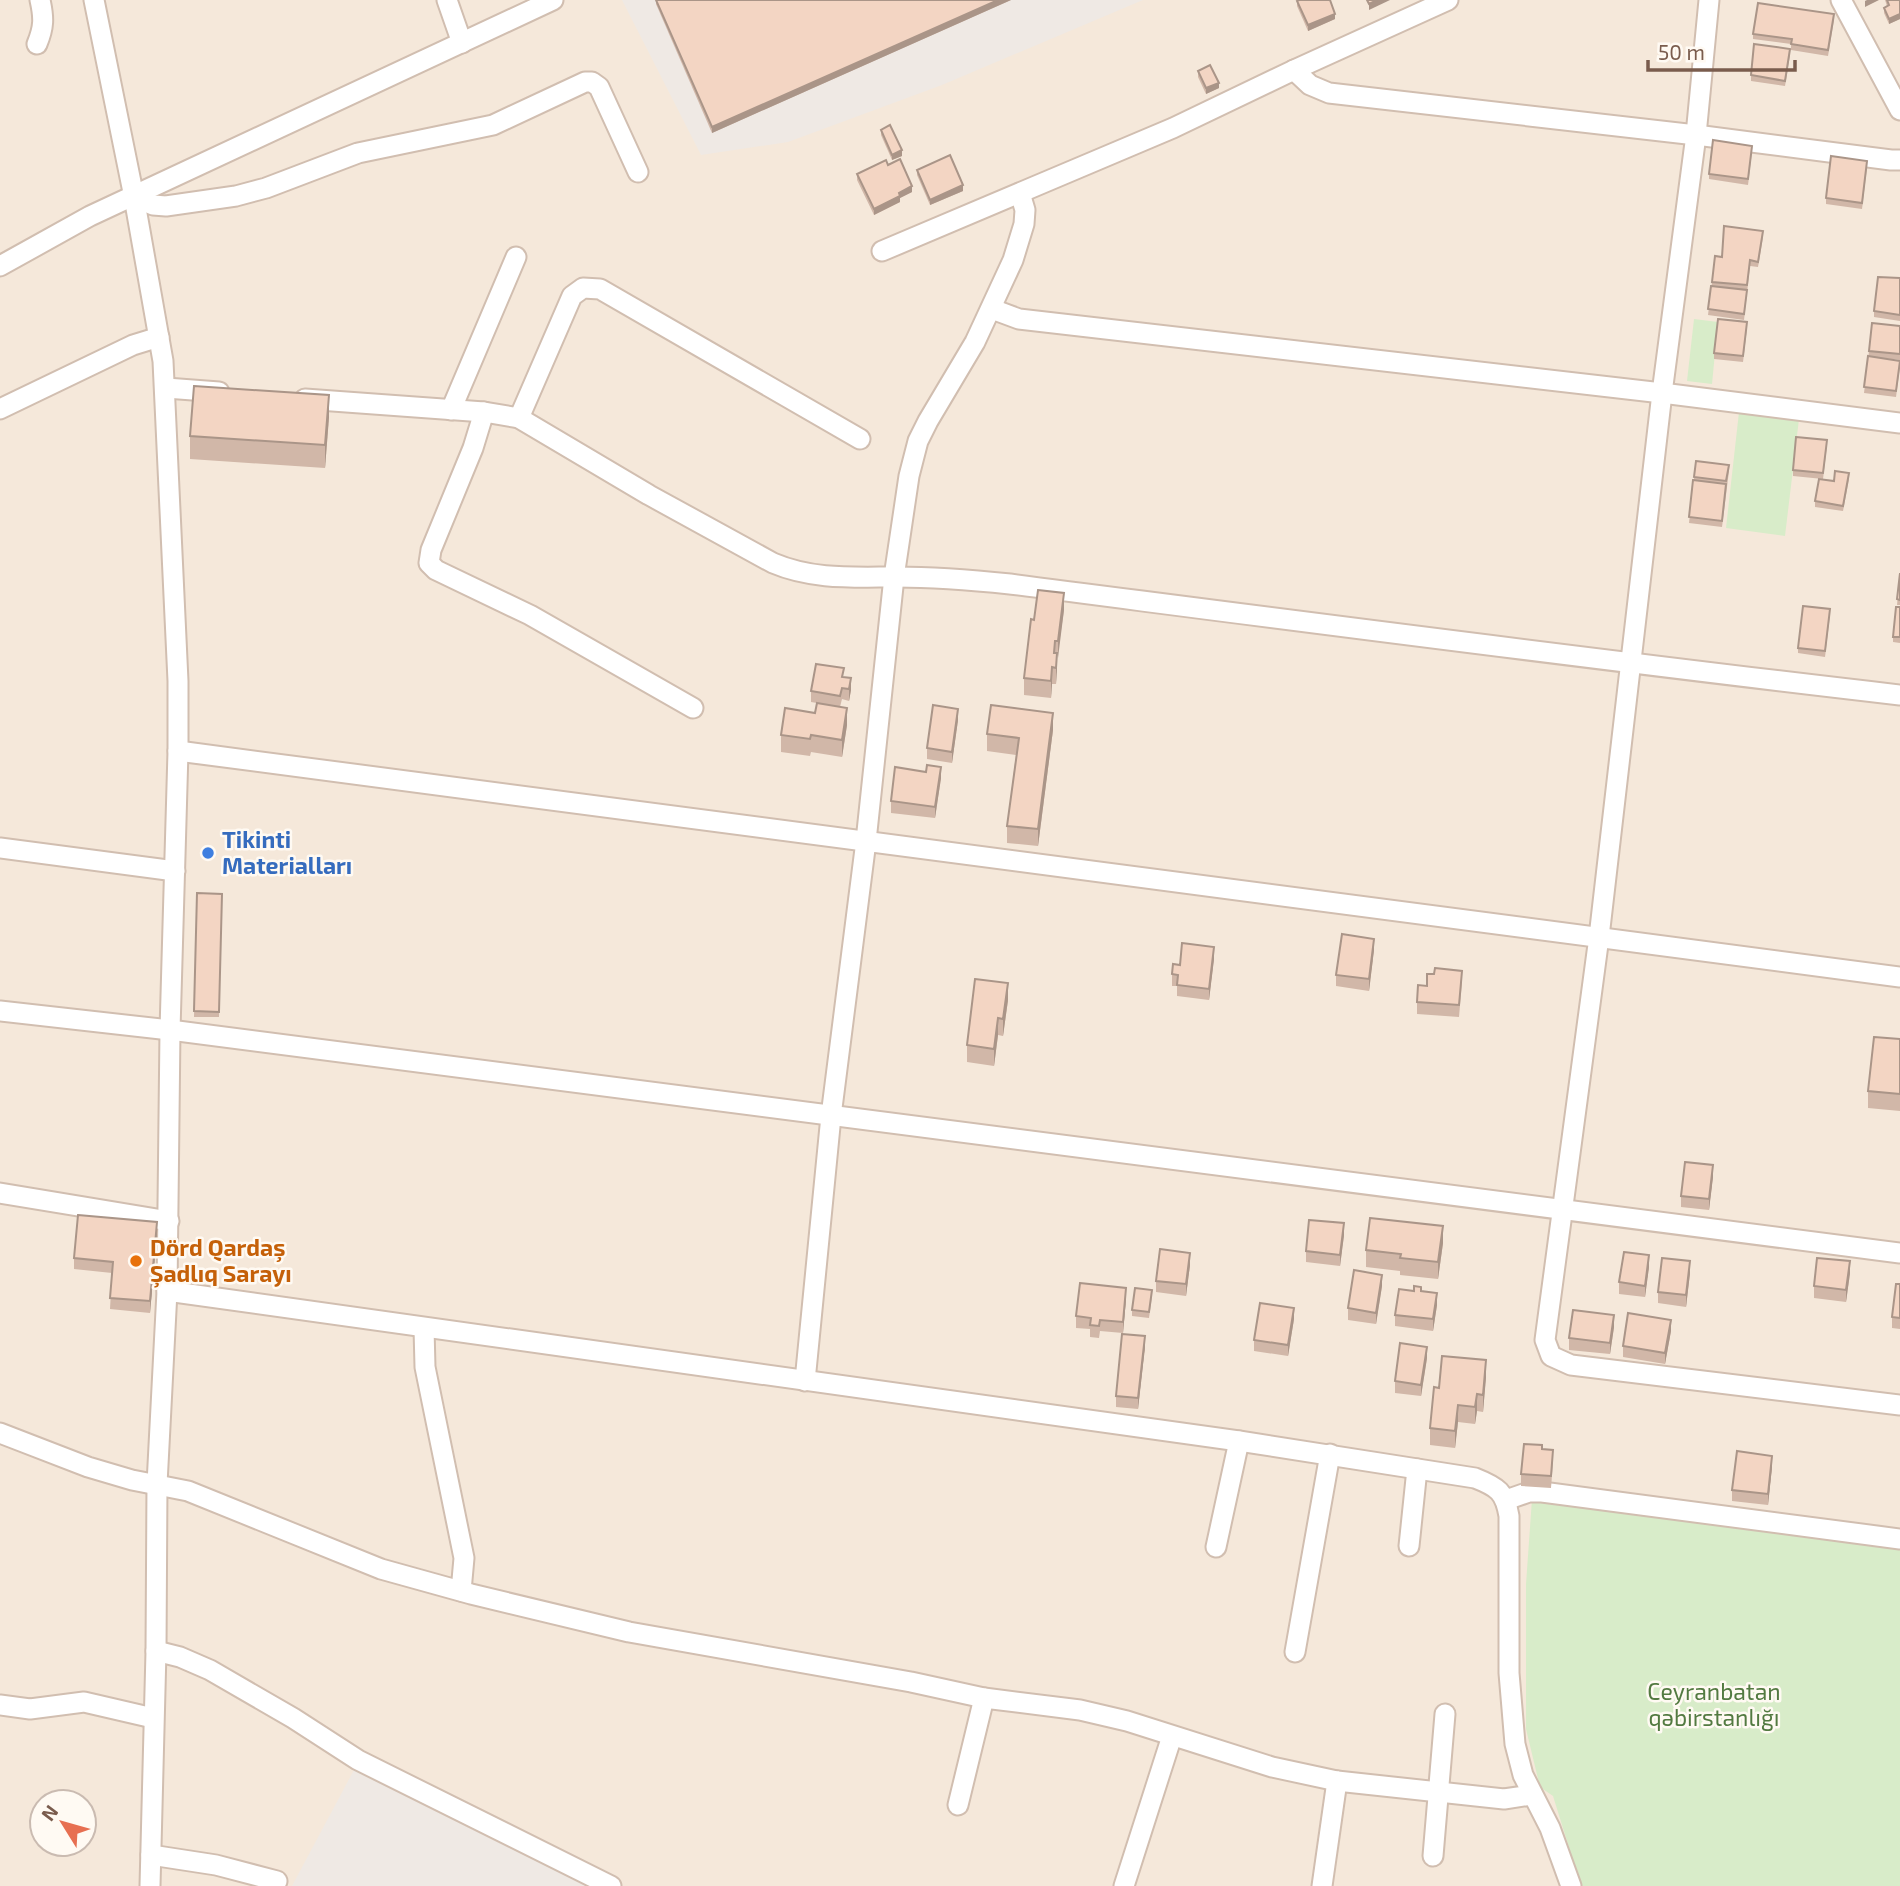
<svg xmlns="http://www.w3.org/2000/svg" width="1900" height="1886" viewBox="0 0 1900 1886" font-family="'Exo 2',sans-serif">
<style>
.residential{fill:#f5e8da;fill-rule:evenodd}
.industrial{fill:#efe9e4}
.green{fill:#d8ecc9}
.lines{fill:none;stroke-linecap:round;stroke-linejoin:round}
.minor-casing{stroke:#d1beb0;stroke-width:23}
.minor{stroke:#fff;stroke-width:19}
.wall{fill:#d1b7a8}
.shaded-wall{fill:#aa9588}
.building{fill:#f3d5c3;stroke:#aa9588;stroke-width:2}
.shop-dot{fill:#3f7fe0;stroke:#fffaf3;stroke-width:2.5}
.food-dot{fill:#e8710a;stroke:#fffaf3;stroke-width:2.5}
.labels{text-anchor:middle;stroke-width:5;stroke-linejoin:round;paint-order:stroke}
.shop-label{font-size:23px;font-weight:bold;fill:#366cbe;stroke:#fffaf3;text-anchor:start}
.food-label{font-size:23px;font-weight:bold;fill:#c56008;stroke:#fffaf3;text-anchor:start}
.park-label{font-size:23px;fill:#537a41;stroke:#fffaf3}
</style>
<rect width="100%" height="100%" fill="#fdf6ec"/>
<path class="residential" d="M 0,0 L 1900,0 L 1900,1886 L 0,1886 ZM 42,1802 L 84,1802 L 84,1844 L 42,1844 Z"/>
<g class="industrial">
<path d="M 622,0 L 1143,0 L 942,85 L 788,142 L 701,155 Z"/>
<path d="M 355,1768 L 592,1886 L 292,1886 Z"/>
</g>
<g class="green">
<path d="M 1694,319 L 1718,322 L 1712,384 L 1687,381 Z"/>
<path d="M 1739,412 L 1799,419 L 1785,536 L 1726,528 Z"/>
<path d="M 1532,1499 L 1900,1546 L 1900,1886 L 1581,1886 L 1553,1796 L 1540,1787 L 1526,1729 L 1526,1584 Z"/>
</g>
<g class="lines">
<defs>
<g id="minor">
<path d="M 94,0 L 134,197 L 163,361 L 178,681 L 178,751 L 170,1030 L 167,1291 L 157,1484 L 156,1651 L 150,1886"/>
<path d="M 447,0 L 462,43"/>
<path d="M 1709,0 L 1696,135 L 1662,393 L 1599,937 L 1545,1340 L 1551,1356 L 1571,1365 L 1900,1405"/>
<path d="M 1841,0 L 1900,110"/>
<path d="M 37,44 C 44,27 44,18 40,0"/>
<path d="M 1294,70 L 1310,85 L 1329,93 L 1696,135 L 1891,160 L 1900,160"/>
<path d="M 134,197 L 153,205 L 166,206 L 236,196 L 266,188 L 358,153 L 493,125 L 585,82 L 592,82 L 599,87 L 638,172"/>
<path d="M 882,251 L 1173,128 L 1294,70 L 1448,0"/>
<path d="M 0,266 L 90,216 L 553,0"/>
<path d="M 992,309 L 1019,319 L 1662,393 L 1900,423"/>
<path d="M 166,388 L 219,392"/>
<path d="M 305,399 L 484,412 L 519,418 L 649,495 L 773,563 C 813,580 853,577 896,577 C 934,577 972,580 1010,584 C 1306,622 1603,661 1900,695"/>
<path d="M 0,409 L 133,345 L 159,337"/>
<path d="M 451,410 L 516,257"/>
<path d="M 484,412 L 473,448 L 431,550 L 429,563 L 436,570 L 530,615 L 693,708"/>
<path d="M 519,418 L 572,296 L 583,288 L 600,289 L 860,439"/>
<path d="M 178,751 L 1900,977"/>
<path d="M 0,848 L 175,871"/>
<path d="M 0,1011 L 170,1030 L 1900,1253"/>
<path d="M 0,1193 L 169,1221"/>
<path d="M 167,1291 L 1239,1441 L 1475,1478 C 1498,1487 1505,1492 1509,1516 L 1509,1673 L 1515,1744 L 1523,1775 L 1550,1828 L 1571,1886"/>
<path d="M 424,1328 L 425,1367 L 464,1558 L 461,1591"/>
<path d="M 805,1381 L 831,1116 L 866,841 L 894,577 L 909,476 L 918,441 L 928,421 L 975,342 L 1013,260 L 1024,224 L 1025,210 L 1020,193"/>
<path d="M 0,1433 L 88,1467 L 132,1480 L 188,1491 L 381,1569 L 471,1594 L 629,1632 L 911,1682 L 984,1698 L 1080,1710 L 1127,1721 L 1272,1767 L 1337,1781 L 1504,1799 L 1531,1795"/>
<path d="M 1506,1500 L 1529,1492 L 1542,1492 L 1900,1539"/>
<path d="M 1409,1546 L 1417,1469"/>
<path d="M 1216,1547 L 1239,1441"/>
<path d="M 156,1651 L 180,1657 L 210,1670 L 293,1718 L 358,1760 L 611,1886"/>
<path d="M 1295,1652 L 1330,1454"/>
<path d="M 0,1705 L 30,1709 L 84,1702 L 153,1718"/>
<path d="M 958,1805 L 984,1698"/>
<path d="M 151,1855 L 216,1865 L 277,1881"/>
<path d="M 1433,1856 L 1445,1714"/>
<path d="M 1124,1886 L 1172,1736"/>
<path d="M 1322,1886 L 1337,1781"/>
</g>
</defs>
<use href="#minor" class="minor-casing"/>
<use href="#minor" class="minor"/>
</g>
<g class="wall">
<path d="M 656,0 L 1011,0 L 712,133 L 656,4 Z"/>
<path d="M 1885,0 L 1900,0 L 1900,19 L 1889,24 L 1884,13 L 1884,8 L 1887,6 Z"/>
<path d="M 1297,1 L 1335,19 L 1308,31 L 1297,6 Z"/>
<path d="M 1834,20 L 1828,56 L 1791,50 L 1791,44 L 1753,39 L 1753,34 Z"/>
<path d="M 1790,55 L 1785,86 L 1751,81 L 1751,75 Z"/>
<path d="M 1198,71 L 1219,88 L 1206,94 L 1198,77 Z"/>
<path d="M 881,130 L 902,156 L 892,160 L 881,135 Z"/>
<path d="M 1752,151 L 1748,185 L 1709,179 L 1709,174 Z"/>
<path d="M 888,165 L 912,192 L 900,198 L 900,202 L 874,215 L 857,180 L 857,174 Z"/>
<path d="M 1867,167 L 1862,209 L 1826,204 L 1826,198 Z"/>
<path d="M 917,170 L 963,191 L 930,205 L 917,175 Z"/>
<path d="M 1763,237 L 1758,267 L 1750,266 L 1744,320 L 1708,315 L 1712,282 L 1722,257 Z"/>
<path d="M 1900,278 L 1900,321 L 1874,317 L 1874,311 Z"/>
<path d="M 1900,326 L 1900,360 L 1873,357 L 1900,366 L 1896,397 L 1864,393 L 1869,351 Z"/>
<path d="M 1747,328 L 1743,362 L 1714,359 L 1714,353 Z"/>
<path d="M 329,417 L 325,468 L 190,459 L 190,436 Z"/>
<path d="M 1827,446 L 1823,479 L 1793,476 L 1793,470 Z"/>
<path d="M 1696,461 L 1729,471 L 1722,527 L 1689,523 Z"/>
<path d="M 1849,479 L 1843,511 L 1815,507 L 1815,501 L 1834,481 Z"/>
<path d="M 1900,573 L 1900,605 L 1897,605 Z"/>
<path d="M 1900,607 L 1900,643 L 1893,642 L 1893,637 Z"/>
<path d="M 1064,610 L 1057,658 L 1056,684 L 1052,684 L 1051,698 L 1024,695 L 1024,678 L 1034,620 Z"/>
<path d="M 1830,615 L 1825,657 L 1798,653 L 1798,648 Z"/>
<path d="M 844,677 L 851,690 L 849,701 L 842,699 L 840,707 L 847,725 L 842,757 L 811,752 L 810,756 L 781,752 L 781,735 L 815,713 L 817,703 L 811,702 L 811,691 Z"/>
<path d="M 958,720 L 952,763 L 927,759 L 927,748 Z"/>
<path d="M 1053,730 L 1038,846 L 1007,843 L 1007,826 L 1016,755 L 987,751 L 987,734 Z"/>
<path d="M 926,772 L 941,778 L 935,818 L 891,813 L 891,801 Z"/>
<path d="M 197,893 L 222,894 L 219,1017 L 194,1017 Z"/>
<path d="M 1374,950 L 1369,991 L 1336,986 L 1336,975 Z"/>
<path d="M 1214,959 L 1209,1000 L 1177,996 L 1177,986 L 1172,986 L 1172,974 L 1180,965 Z"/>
<path d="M 1462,982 L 1459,1017 L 1417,1014 L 1417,1002 L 1427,986 Z"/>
<path d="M 1008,1000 L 1003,1036 L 998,1035 L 994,1066 L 967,1062 L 967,1045 Z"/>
<path d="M 1900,1039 L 1900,1111 L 1868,1108 L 1868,1091 Z"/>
<path d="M 1713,1177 L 1709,1210 L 1681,1207 L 1681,1196 Z"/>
<path d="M 157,1233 L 150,1313 L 110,1309 L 112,1273 L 74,1269 L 74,1258 Z"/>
<path d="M 1344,1235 L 1340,1266 L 1306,1262 L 1306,1251 Z"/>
<path d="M 1443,1243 L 1438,1279 L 1400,1275 L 1400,1271 L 1366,1267 L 1366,1250 Z"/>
<path d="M 1190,1265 L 1186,1296 L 1156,1292 L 1156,1281 Z"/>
<path d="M 1649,1267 L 1645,1297 L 1619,1294 L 1619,1282 Z"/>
<path d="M 1690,1273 L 1686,1307 L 1658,1303 L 1658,1292 Z"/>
<path d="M 1850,1273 L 1846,1302 L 1814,1298 L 1814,1286 Z"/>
<path d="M 1900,1284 L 1900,1329 L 1892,1328 L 1892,1317 Z"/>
<path d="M 1382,1286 L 1376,1324 L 1348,1320 L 1348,1308 Z"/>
<path d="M 1421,1291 L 1437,1305 L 1433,1331 L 1395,1326 L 1395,1315 Z"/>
<path d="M 1152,1296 L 1149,1318 L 1132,1316 L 1132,1310 Z"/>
<path d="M 1126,1299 L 1123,1333 L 1100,1331 L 1099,1338 L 1090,1337 L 1090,1329 L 1076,1328 L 1076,1316 Z"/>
<path d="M 1294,1319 L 1288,1356 L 1254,1351 L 1254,1340 Z"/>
<path d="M 1614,1327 L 1610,1354 L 1569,1350 L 1569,1338 Z"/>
<path d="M 1671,1331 L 1665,1364 L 1623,1357 L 1623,1346 Z"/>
<path d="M 1145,1347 L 1138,1409 L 1116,1407 L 1116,1396 Z"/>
<path d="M 1427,1358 L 1421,1396 L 1395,1393 L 1395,1381 Z"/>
<path d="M 1486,1377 L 1483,1412 L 1477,1411 L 1475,1424 L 1458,1422 L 1455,1448 L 1430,1445 L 1430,1428 L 1439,1388 Z"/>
<path d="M 1553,1462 L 1551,1488 L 1521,1486 L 1521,1474 Z"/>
<path d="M 1772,1467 L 1768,1505 L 1732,1501 L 1732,1490 Z"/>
</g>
<g class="shaded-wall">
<path d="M 998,0 L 1011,0 L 712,133 L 712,127 Z"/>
<path d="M 1377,0 L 1390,0 L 1369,10 L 1369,4 Z"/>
<path d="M 1867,0 L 1879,0 L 1865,7 L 1865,1 Z"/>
<path d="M 1335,14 L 1335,19 L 1308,31 L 1308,25 Z"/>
<path d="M 1900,14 L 1900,19 L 1889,24 L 1889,19 Z"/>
<path d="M 1219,83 L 1219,88 L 1206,94 L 1206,88 Z"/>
<path d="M 902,150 L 902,156 L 892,160 L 892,155 Z"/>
<path d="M 963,185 L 963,191 L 930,205 L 930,200 Z"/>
<path d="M 912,186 L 912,192 L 900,198 L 900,202 L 874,215 L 874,209 L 899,193 Z"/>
<path d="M 329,395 L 329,417 L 325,468 L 325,445 Z"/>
<path d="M 1064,593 L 1064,610 L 1058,658 L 1058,641 Z"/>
<path d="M 1057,653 L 1057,670 L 1056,684 L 1056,668 Z"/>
<path d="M 1052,667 L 1052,684 L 1051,698 L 1051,681 Z"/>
<path d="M 851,678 L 851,690 L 849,701 L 849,689 Z"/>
<path d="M 847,708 L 847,725 L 842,757 L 842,740 Z"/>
<path d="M 958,709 L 958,720 L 952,763 L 952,752 Z"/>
<path d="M 1053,713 L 1053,730 L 1038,846 L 1038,829 Z"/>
<path d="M 941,767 L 941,778 L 935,818 L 935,807 Z"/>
<path d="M 1374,939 L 1374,950 L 1369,991 L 1369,979 Z"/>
<path d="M 1214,947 L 1214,959 L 1209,1000 L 1209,989 Z"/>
<path d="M 1008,983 L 1008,1000 L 1003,1036 L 1003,1019 Z"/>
<path d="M 998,1018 L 998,1035 L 994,1066 L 994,1049 Z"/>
<path d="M 1713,1165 L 1713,1177 L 1709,1210 L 1709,1199 Z"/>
<path d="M 157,1222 L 157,1233 L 150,1313 L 150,1301 Z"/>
<path d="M 1344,1223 L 1344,1235 L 1340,1266 L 1340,1255 Z"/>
<path d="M 1443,1226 L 1443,1243 L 1438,1279 L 1438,1262 Z"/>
<path d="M 1190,1253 L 1190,1265 L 1186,1296 L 1186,1284 Z"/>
<path d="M 1649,1255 L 1649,1267 L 1645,1297 L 1645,1286 Z"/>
<path d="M 1690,1261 L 1690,1273 L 1686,1307 L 1686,1295 Z"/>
<path d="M 1850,1261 L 1850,1273 L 1846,1302 L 1846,1290 Z"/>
<path d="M 1382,1275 L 1382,1286 L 1376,1324 L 1376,1313 Z"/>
<path d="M 1126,1288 L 1126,1299 L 1123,1333 L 1123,1322 Z"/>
<path d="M 1437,1293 L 1437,1305 L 1433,1331 L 1433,1319 Z"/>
<path d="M 1294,1308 L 1294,1319 L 1288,1356 L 1288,1345 Z"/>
<path d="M 1614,1315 L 1614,1327 L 1610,1354 L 1610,1343 Z"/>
<path d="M 1671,1320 L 1671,1331 L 1665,1364 L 1665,1353 Z"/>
<path d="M 1145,1336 L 1145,1347 L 1138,1409 L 1138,1398 Z"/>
<path d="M 1427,1347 L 1427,1358 L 1421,1396 L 1421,1385 Z"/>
<path d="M 1486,1360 L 1486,1377 L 1483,1412 L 1483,1395 Z"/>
<path d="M 1477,1394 L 1477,1411 L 1475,1424 L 1475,1407 Z"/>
<path d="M 1458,1405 L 1458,1422 L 1455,1448 L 1455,1431 Z"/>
<path d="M 1772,1456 L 1772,1467 L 1768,1505 L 1768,1494 Z"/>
</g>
<g class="building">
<path d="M 656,0 L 998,0 L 712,127 Z"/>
<path d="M 1299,0 L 1330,0 L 1335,14 L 1308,25 L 1297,1 Z"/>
<path d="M 1367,0 L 1377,0 L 1369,4 Z"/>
<path d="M 1887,0 L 1900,0 L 1900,14 L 1889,19 L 1884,8 L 1889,5 Z"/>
<path d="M 1758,3 L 1834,14 L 1828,50 L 1791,44 L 1792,39 L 1753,34 Z"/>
<path d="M 1754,44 L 1790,49 L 1785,81 L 1751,75 Z"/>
<path d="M 1210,65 L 1219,83 L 1206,88 L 1198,71 Z"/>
<path d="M 890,125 L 902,150 L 892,155 L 881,130 Z"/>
<path d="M 1713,140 L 1752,146 L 1748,179 L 1709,174 Z"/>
<path d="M 950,155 L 963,185 L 930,200 L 917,170 Z"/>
<path d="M 1831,156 L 1867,161 L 1862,203 L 1826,198 Z"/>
<path d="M 900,159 L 912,186 L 899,193 L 900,196 L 874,209 L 857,174 L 886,160 L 888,165 Z"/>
<path d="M 1724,226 L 1763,231 L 1758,262 L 1750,260 L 1747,285 L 1712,282 L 1715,256 L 1722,257 Z"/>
<path d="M 1878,277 L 1900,278 L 1900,315 L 1874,311 Z"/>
<path d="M 1711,286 L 1747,290 L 1744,314 L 1708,309 Z"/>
<path d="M 1718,319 L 1747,322 L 1743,356 L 1714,353 Z"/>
<path d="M 1872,323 L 1900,326 L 1900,354 L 1869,351 Z"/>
<path d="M 1868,356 L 1900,361 L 1896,391 L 1864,387 Z"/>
<path d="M 194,386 L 329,395 L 325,445 L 190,436 Z"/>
<path d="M 1796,437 L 1827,440 L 1823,473 L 1793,470 Z"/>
<path d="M 1696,461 L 1729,465 L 1726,481 L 1694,477 Z"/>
<path d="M 1835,471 L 1849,473 L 1843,506 L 1815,501 L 1819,479 L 1834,481 Z"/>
<path d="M 1693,480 L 1726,484 L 1722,521 L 1689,517 Z"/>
<path d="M 1900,573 L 1900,600 L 1897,599 Z"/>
<path d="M 1038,590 L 1064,593 L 1058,641 L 1055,641 L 1054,653 L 1057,653 L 1056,668 L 1052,667 L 1051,681 L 1024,678 L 1031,619 L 1034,620 Z"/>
<path d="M 1803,606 L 1830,609 L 1825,651 L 1798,648 Z"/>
<path d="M 1896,607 L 1900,607 L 1900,637 L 1893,637 Z"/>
<path d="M 816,664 L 844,668 L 842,677 L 851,678 L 849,689 L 842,688 L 840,696 L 811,691 Z"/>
<path d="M 817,703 L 847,708 L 842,740 L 811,735 L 810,739 L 781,735 L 785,708 L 815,713 Z"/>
<path d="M 933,705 L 958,709 L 952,752 L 927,748 Z"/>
<path d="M 991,705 L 1053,713 L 1038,829 L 1007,826 L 1019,738 L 987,734 Z"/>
<path d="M 927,765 L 941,767 L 935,807 L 891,801 L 895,767 L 926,772 Z"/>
<path d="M 197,893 L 222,894 L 219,1012 L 194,1011 Z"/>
<path d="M 1342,934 L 1374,939 L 1369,979 L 1336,975 Z"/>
<path d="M 1182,943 L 1214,947 L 1209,989 L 1177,985 L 1178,975 L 1172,974 L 1173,964 L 1180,965 Z"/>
<path d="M 1435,968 L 1462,971 L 1459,1005 L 1417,1002 L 1418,985 L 1427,986 L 1427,974 L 1434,974 Z"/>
<path d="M 975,979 L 1008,983 L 1003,1019 L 998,1018 L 994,1049 L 967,1045 Z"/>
<path d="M 1874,1037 L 1900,1039 L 1900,1094 L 1868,1091 Z"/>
<path d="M 1685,1162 L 1713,1165 L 1709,1199 L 1681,1196 Z"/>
<path d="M 78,1215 L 157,1222 L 150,1301 L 110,1298 L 113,1262 L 74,1258 Z"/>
<path d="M 1370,1218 L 1443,1226 L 1438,1262 L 1400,1258 L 1401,1254 L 1366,1250 Z"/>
<path d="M 1309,1220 L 1344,1223 L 1340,1255 L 1306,1251 Z"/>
<path d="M 1160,1249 L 1190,1253 L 1186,1284 L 1156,1281 Z"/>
<path d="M 1624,1252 L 1649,1255 L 1645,1286 L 1619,1282 Z"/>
<path d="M 1662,1258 L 1690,1261 L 1686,1295 L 1658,1292 Z"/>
<path d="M 1817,1258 L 1850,1261 L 1846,1290 L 1814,1286 Z"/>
<path d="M 1354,1270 L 1382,1275 L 1376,1313 L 1348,1308 Z"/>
<path d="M 1080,1283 L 1126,1288 L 1123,1322 L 1100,1320 L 1099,1326 L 1090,1325 L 1091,1318 L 1076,1316 Z"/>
<path d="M 1896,1284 L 1900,1284 L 1900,1318 L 1892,1317 Z"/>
<path d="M 1414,1286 L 1421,1287 L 1421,1291 L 1437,1293 L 1433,1319 L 1395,1315 L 1399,1289 L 1414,1291 Z"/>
<path d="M 1135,1288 L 1152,1290 L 1149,1312 L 1132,1310 Z"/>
<path d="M 1260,1303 L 1294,1308 L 1288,1345 L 1254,1340 Z"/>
<path d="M 1573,1310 L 1614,1315 L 1610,1343 L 1569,1338 Z"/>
<path d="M 1628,1313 L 1671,1320 L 1665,1353 L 1623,1346 Z"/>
<path d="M 1122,1334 L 1145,1336 L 1138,1398 L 1116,1396 Z"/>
<path d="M 1400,1343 L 1427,1347 L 1421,1385 L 1395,1381 Z"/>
<path d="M 1442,1356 L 1486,1360 L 1483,1395 L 1477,1394 L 1475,1407 L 1458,1405 L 1455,1431 L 1430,1428 L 1434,1387 L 1439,1388 Z"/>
<path d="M 1524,1444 L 1542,1445 L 1542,1449 L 1553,1450 L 1551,1476 L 1521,1474 Z"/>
<path d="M 1737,1451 L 1772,1456 L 1768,1494 L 1732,1490 Z"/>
</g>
<circle class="shop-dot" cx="208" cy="853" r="7"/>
<circle class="food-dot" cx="136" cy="1261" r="7"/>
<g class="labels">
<g class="shop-label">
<text x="222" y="848">Tikinti<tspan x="222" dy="26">Materialları</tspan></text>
</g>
<g class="food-label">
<text x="150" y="1256">Dörd Qardaş<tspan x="150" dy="26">Şadlıq Sarayı</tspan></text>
</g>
<g class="park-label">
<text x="1714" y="1700">Ceyranbatan<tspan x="1714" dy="26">qəbirstanlığı</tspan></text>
</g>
</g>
<g transform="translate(63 1823) rotate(307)"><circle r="33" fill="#fffaf3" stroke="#cabbb1" stroke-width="2"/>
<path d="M0-5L12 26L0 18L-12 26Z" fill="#e76f51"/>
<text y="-10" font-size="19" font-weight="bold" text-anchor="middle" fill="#7a5c4d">N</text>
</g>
<path d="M1648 60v10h147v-10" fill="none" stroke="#7a5c4d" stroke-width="3.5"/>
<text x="1658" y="60" font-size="21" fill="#7a5c4d" stroke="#fffaf3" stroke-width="5" paint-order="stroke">50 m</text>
</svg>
